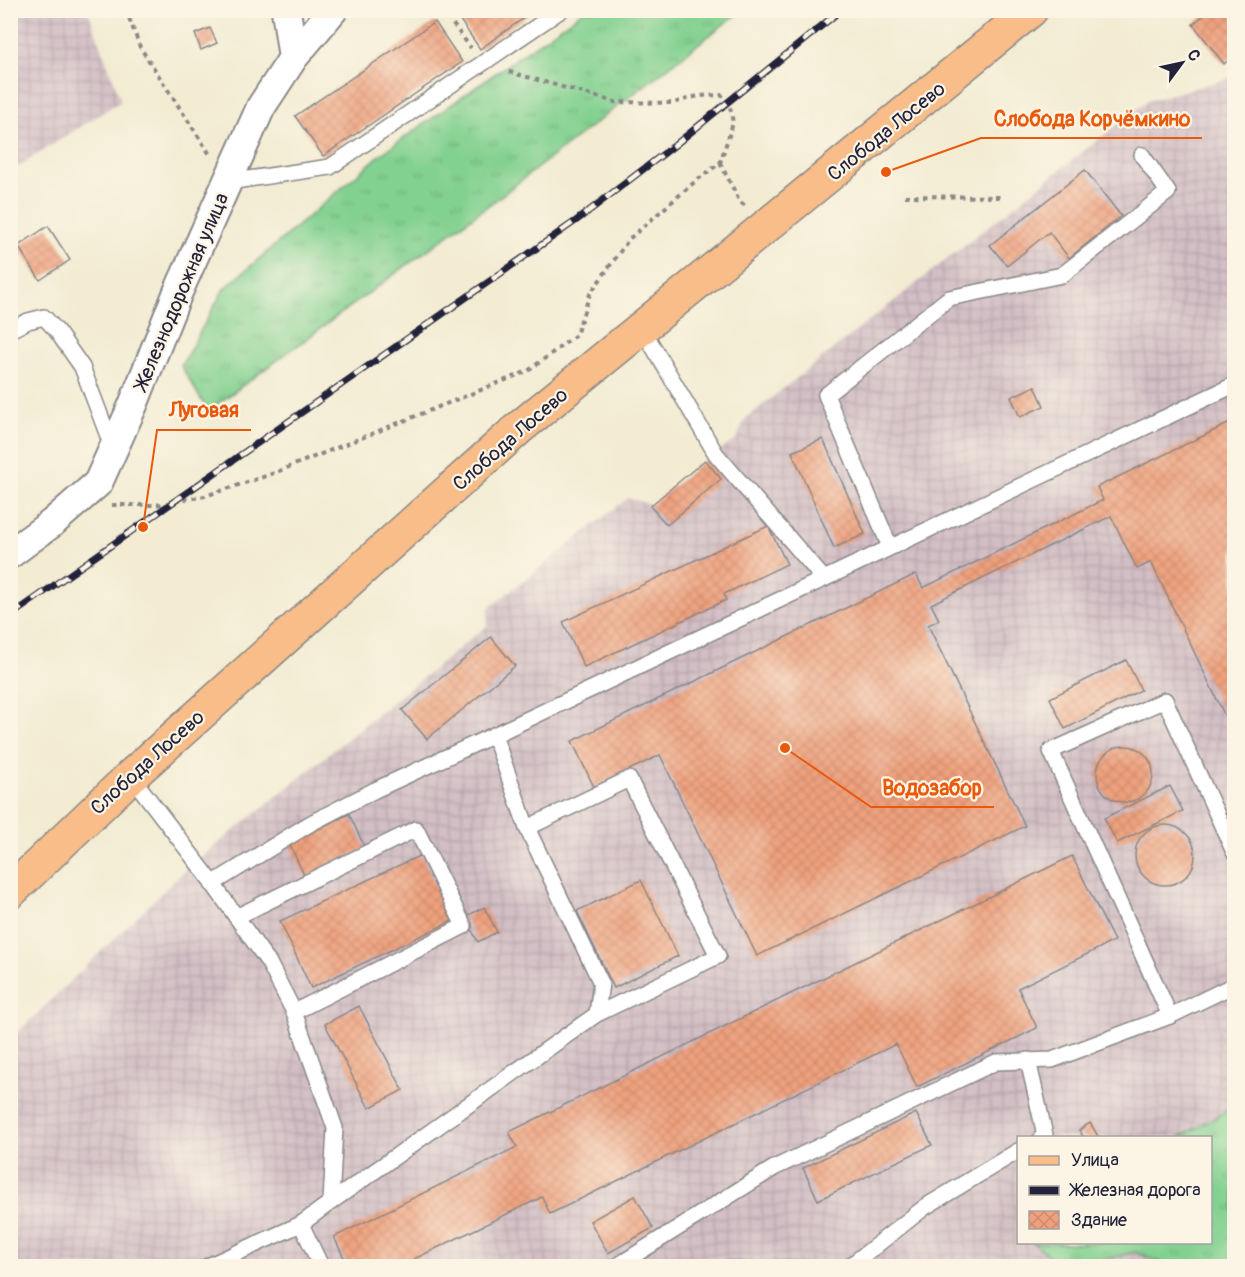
<svg xmlns="http://www.w3.org/2000/svg" width="1245" height="1277" viewBox="0 0 1245 1277" font-family="Pangolin,sans-serif">
<style>
.industrial{fill:url(#industrial-grid);fill-rule:evenodd}
.grass{fill:url(#grass-tufts);stroke:#527a66;stroke-width:1.5}
.forest{fill:url(#forest-crowns);stroke:#466a5a;stroke-width:1.5}
.building{fill:url(#building-cross-hatch)}
.lines{fill:none;stroke-linecap:round;stroke-linejoin:round}
.lane-casing{stroke:#8a8787;stroke-width:18}
.street-casing{stroke:#8a8787;stroke-width:32}
.primary-casing{stroke:#8a8787;stroke-width:36}
.path{stroke:#8a8787;stroke-width:4;stroke-dasharray:4.5 4.5;stroke-linecap:butt}
.lane{stroke:#fff;stroke-width:15}
.street{stroke:#fff;stroke-width:28}
.primary{stroke:#f8bd88;stroke-width:33}
.rail-casing{stroke:#22223b;stroke-width:7}
.rail{stroke:#fcf5e5;stroke-width:4.5;stroke-dasharray:14;stroke-linecap:butt}
.labels{text-anchor:middle;stroke-width:4.5;stroke-linejoin:round;paint-order:stroke}
.street-label{font-size:20px;fill:#22223b;stroke:#fcf5e5}
.leader{fill:none;stroke:#e8590c;stroke-width:2}
.callout-dot{fill:#e8590c;stroke:#fcf5e5;stroke-width:2}
.callout-label{font-size:21px;text-anchor:middle;font-weight:bold;fill:#e8590c;stroke:#fcf5e5;stroke-width:4.5;stroke-linejoin:round;paint-order:stroke}
</style>
<defs>
<pattern id="industrial-grid" width="8" height="8" patternUnits="userSpaceOnUse" patternTransform="scale(1.5)"><rect width="8" height="8" fill="#d2bec5"/><path d="M0 4h8M4 0v8" fill="none" stroke="#b4a3aa"/></pattern>
<pattern id="grass-tufts" width="24" height="20" patternUnits="userSpaceOnUse" patternTransform="scale(1.5)"><rect width="24" height="20" fill="#83d190"/><path d="M3 7l-1-3M5 7V3M7 7l1-3M15 17l-1-3M17 17v-4M19 17l1-3" fill="none" stroke="#71b37d"/></pattern>
<pattern id="forest-crowns" width="20" height="18" patternUnits="userSpaceOnUse" patternTransform="scale(1.5)"><rect width="20" height="18" fill="#6ab37a"/><path d="M2 6a3 3 0 1 1 6 0M12 15a3 3 0 1 1 6 0" fill="none" stroke="#579165"/></pattern>
<pattern id="building-cross-hatch" width="8" height="8" patternUnits="userSpaceOnUse" patternTransform="scale(1.5)"><rect width="8" height="8" fill="#efa17d"/><path d="M0 0l8 8M0 8l8-8" fill="none" stroke="#cd8a6d"/></pattern>
</defs>
<rect width="100%" height="100%" fill="#fcf5e5"/>
<filter id="ink" filterUnits="userSpaceOnUse"><feTurbulence type="fractalNoise" baseFrequency=".0167" numOctaves="2"/><feDisplacementMap in="SourceGraphic" scale="12" xChannelSelector="R" yChannelSelector="G"/><feConvolveMatrix kernelMatrix="1 2 1 2 8 2 1 2 1" color-interpolation-filters="sRGB"/></filter>
<filter id="wash" filterUnits="userSpaceOnUse"><feTurbulence type="fractalNoise" baseFrequency=".008" numOctaves="4" result="noise"/><feDisplacementMap in="SourceGraphic" scale="24" xChannelSelector="R" yChannelSelector="G"/><feGaussianBlur stdDeviation="1.35" result="paint"/><feColorMatrix in="noise" values="0 0 0 0 0 0 0 0 0 0 0 0 0 0 0 0 0 1.4 0 .05"/><feComposite in="paint" operator="in"/></filter>
<g filter="url(#wash)">
<rect width="100%" height="100%" fill="#f3ecd3"/>
<g class="industrial">
<path d="M 11,10 L 88,11 L 121,101 L 11,171 Z"/>
<path d="M 1234,77 L 1234,1266 L 11,1266 L 11,1039 L 184,871 L 487,626 L 489,608 L 628,498 L 651,505 L 705,460 L 736,440 L 745,419 L 1147,101 ZM 1018,1138 L 1210,1138 L 1210,1242 L 1018,1242 Z"/>
</g>
<g class="grass">
<path d="M 585,10 L 741,11 L 497,199 L 208,411 L 181,366 L 224,289 L 380,155 Z"/>
<path d="M 1234,1107 L 1234,1266 L 1170,1266 L 1135,1252 L 1079,1266 L 1062,1266 L 1033,1243 L 1210,1242 L 1210,1138 L 1180,1137 Z"/>
</g>
<path class="forest" d="M 727,1262 L 825,1266 L 688,1266 Z"/>
<g id="blocks">
<g class="building">
<path d="M 453,10 L 535,10 L 480,49 Z"/>
<path d="M 1210,10 L 1234,10 L 1234,56 L 1224,64 L 1193,24 Z"/>
<path d="M 435,22 L 462,62 L 323,156 L 295,116 Z"/>
<path d="M 210,28 L 217,43 L 201,50 L 195,34 Z"/>
<path d="M 1085,170 L 1121,216 L 1069,258 L 1049,232 L 1007,266 L 990,245 Z"/>
<path d="M 48,226 L 70,260 L 40,280 L 18,246 Z"/>
<path d="M 1035,386 L 1044,406 L 1020,417 L 1011,397 Z"/>
<path d="M 1234,421 L 1234,735 L 1151,562 L 1137,569 L 1111,516 L 931,604 L 939,620 L 928,625 L 1025,826 L 757,956 L 660,755 L 594,787 L 572,741 L 916,574 L 923,588 L 1103,500 L 1097,487 Z"/>
<path d="M 823,439 L 865,534 L 834,548 L 792,452 Z"/>
<path d="M 705,460 L 721,479 L 667,525 L 650,506 Z"/>
<path d="M 768,526 L 787,564 L 724,594 L 726,600 L 584,667 L 563,622 Z"/>
<path d="M 491,637 L 515,666 L 427,739 L 402,710 Z"/>
<path d="M 1126,660 L 1141,690 L 1065,729 L 1050,698 Z"/>
<circle cx="1125" cy="774" r="28"/>
<path d="M 1170,786 L 1183,811 L 1117,843 L 1104,818 Z"/>
<path d="M 349,814 L 365,848 L 305,877 L 289,843 Z"/>
<circle cx="1165" cy="855" r="30"/>
<path d="M 421,855 L 452,921 L 311,988 L 280,921 Z"/>
<path d="M 1072,856 L 1114,941 L 1018,988 L 1037,1028 L 917,1087 L 896,1044 L 550,1214 L 542,1197 L 400,1266 L 348,1266 L 334,1237 L 517,1147 L 509,1132 Z"/>
<path d="M 641,880 L 678,956 L 614,988 L 577,911 Z"/>
<path d="M 484,907 L 497,932 L 478,942 L 465,917 Z"/>
<path d="M 359,1006 L 403,1090 L 369,1108 L 325,1024 Z"/>
<path d="M 916,1113 L 932,1145 L 818,1200 L 803,1168 Z"/>
<path d="M 1090,1123 L 1092,1126 L 1099,1138 L 1084,1138 L 1079,1130 Z"/>
<path d="M 635,1196 L 653,1228 L 608,1253 L 590,1221 Z"/>
</g>
</g>
</g>
<g filter="url(#ink)">
<use href="#blocks" fill-opacity="0" stroke="#8a8787" stroke-width="1.5"/>
<g class="lines">
<defs>
<g id="lane">
<path d="M 228,182 L 330,167 L 561,10"/>
<path d="M 642,328 L 716,454 L 824,579"/>
<path d="M 10,330 L 28,321 L 44,317 L 56,330 L 82,367 L 113,449"/>
<path d="M 890,547 L 826,395 L 949,298 L 1062,275 L 1168,192 L 1142,155"/>
<path d="M 131,776 L 206,874 L 269,963 L 294,1012 L 335,1128 L 331,1202 L 301,1224 L 321,1266"/>
<path d="M 527,828 L 629,779 L 718,956 L 597,1014"/>
<path d="M 212,884 L 311,823 L 375,790 L 494,735"/>
<path d="M 236,917 L 416,829 L 464,926 L 294,1012"/>
<path d="M 1170,1016 L 1051,751 L 1165,700 L 1234,852"/>
<path d="M 1028,1060 L 1045,1135 L 1041,1138"/>
<path d="M 331,1202 L 597,1014 L 601,983 L 527,828 L 494,735 L 1234,385"/>
<path d="M 208,1266 L 301,1224"/>
<path d="M 617,1266 L 774,1168 L 996,1062 L 1052,1060 L 1170,1016 L 1234,985"/>
<path d="M 850,1266 L 925,1207 L 1018,1151"/>
</g>
<g id="street">
<path d="M 286,10 L 293,58"/>
<path d="M 10,554 L 52,523 L 98,483 L 133,405 L 178,292 L 261,107 L 293,58 L 333,10"/>
</g>
<path id="primary" d="M 10,892 L 131,776 L 519,428 L 1031,10"/>
</defs>
<use href="#lane" class="lane-casing"/>
<use href="#street" class="street-casing"/>
<use href="#primary" class="primary-casing"/>
<g class="path">
<path d="M 126,10 L 140,47 L 211,156"/>
<path d="M 442,10 L 471,48"/>
<path d="M 720,163 L 740,202 L 748,208"/>
<path d="M 905,196 L 1000,197"/>
<path d="M 112,505 L 156,505 L 205,496 L 269,475 L 528,371 L 576,335 L 590,294 L 629,239 L 697,180 L 720,163 L 733,123 L 729,101 L 721,95 L 698,96 L 673,103 L 615,102 L 506,71"/>
</g>
<use href="#lane" class="lane"/>
<use href="#street" class="street"/>
<use href="#primary" class="primary"/>
<defs>
<path id="rail" d="M 10,616 L 577,220 L 675,145 L 841,10"/>
</defs>
<use href="#rail" class="rail-casing"/>
<use href="#rail" class="rail"/>
</g>
</g>
<g class="labels">
<g class="street-label">
<text transform="translate(886 131) rotate(-39)" y="7">Слобода Лосево</text>
<text transform="translate(181 291) rotate(-67)" y="7">Железнодорожная улица</text>
<text transform="translate(510 439) rotate(-41)" y="7">Слобода Лосево</text>
<text transform="translate(147 762) rotate(-42)" y="7">Слобода Лосево</text>
</g>
</g>
<path class="leader" d="M886 172L981 138H1202M143 527L157 430H251M785 748L871 807H994"/>
<g class="callout-dot">
<circle cx="886" cy="172" r="6"/>
<circle cx="143" cy="527" r="6"/>
<circle cx="785" cy="748" r="6"/>
</g>
<g class="callout-label">
<text x="1092" y="126">Слобода Корчёмкино</text>
<text x="204" y="417">Луговая</text>
<text x="932" y="795">Водозабор</text>
</g>
<rect width="1245" height="1277" fill="none" stroke="#fcf5e5" stroke-width="36"/>
<rect x="1017" y="1136" width="195" height="108" fill="#fcf5e5" stroke="#a5a1a1" stroke-width="1.5"/>
<rect x="1029" y="1156" width="30" height="9" fill="#f8bd88" stroke="#a5a1a1" stroke-width="1.5"/>
<text x="1071" y="1166" font-size="18" fill="#22223b">Улица</text>
<rect x="1029" y="1186" width="30" height="9" fill="#22223b" stroke="#a5a1a1" stroke-width="1.5"/>
<text x="1071" y="1196" font-size="18" fill="#22223b">Железная дорога</text>
<rect x="1029" y="1211" width="30" height="18" fill="url(#building-cross-hatch)" stroke="#a5a1a1" stroke-width="1.5"/>
<text x="1071" y="1226" font-size="18" fill="#22223b">Здание</text>
<g transform="translate(1182 63) rotate(57)" stroke="#fcf5e5" stroke-width="4.5" paint-order="stroke">
<path d="M0-4.5L10 22L0 15L-10 22Z" fill="#22223b"/>
<text y="-9" font-size="16" font-weight="bold" text-anchor="middle" fill="#22223b">С</text>
</g>
</svg>
